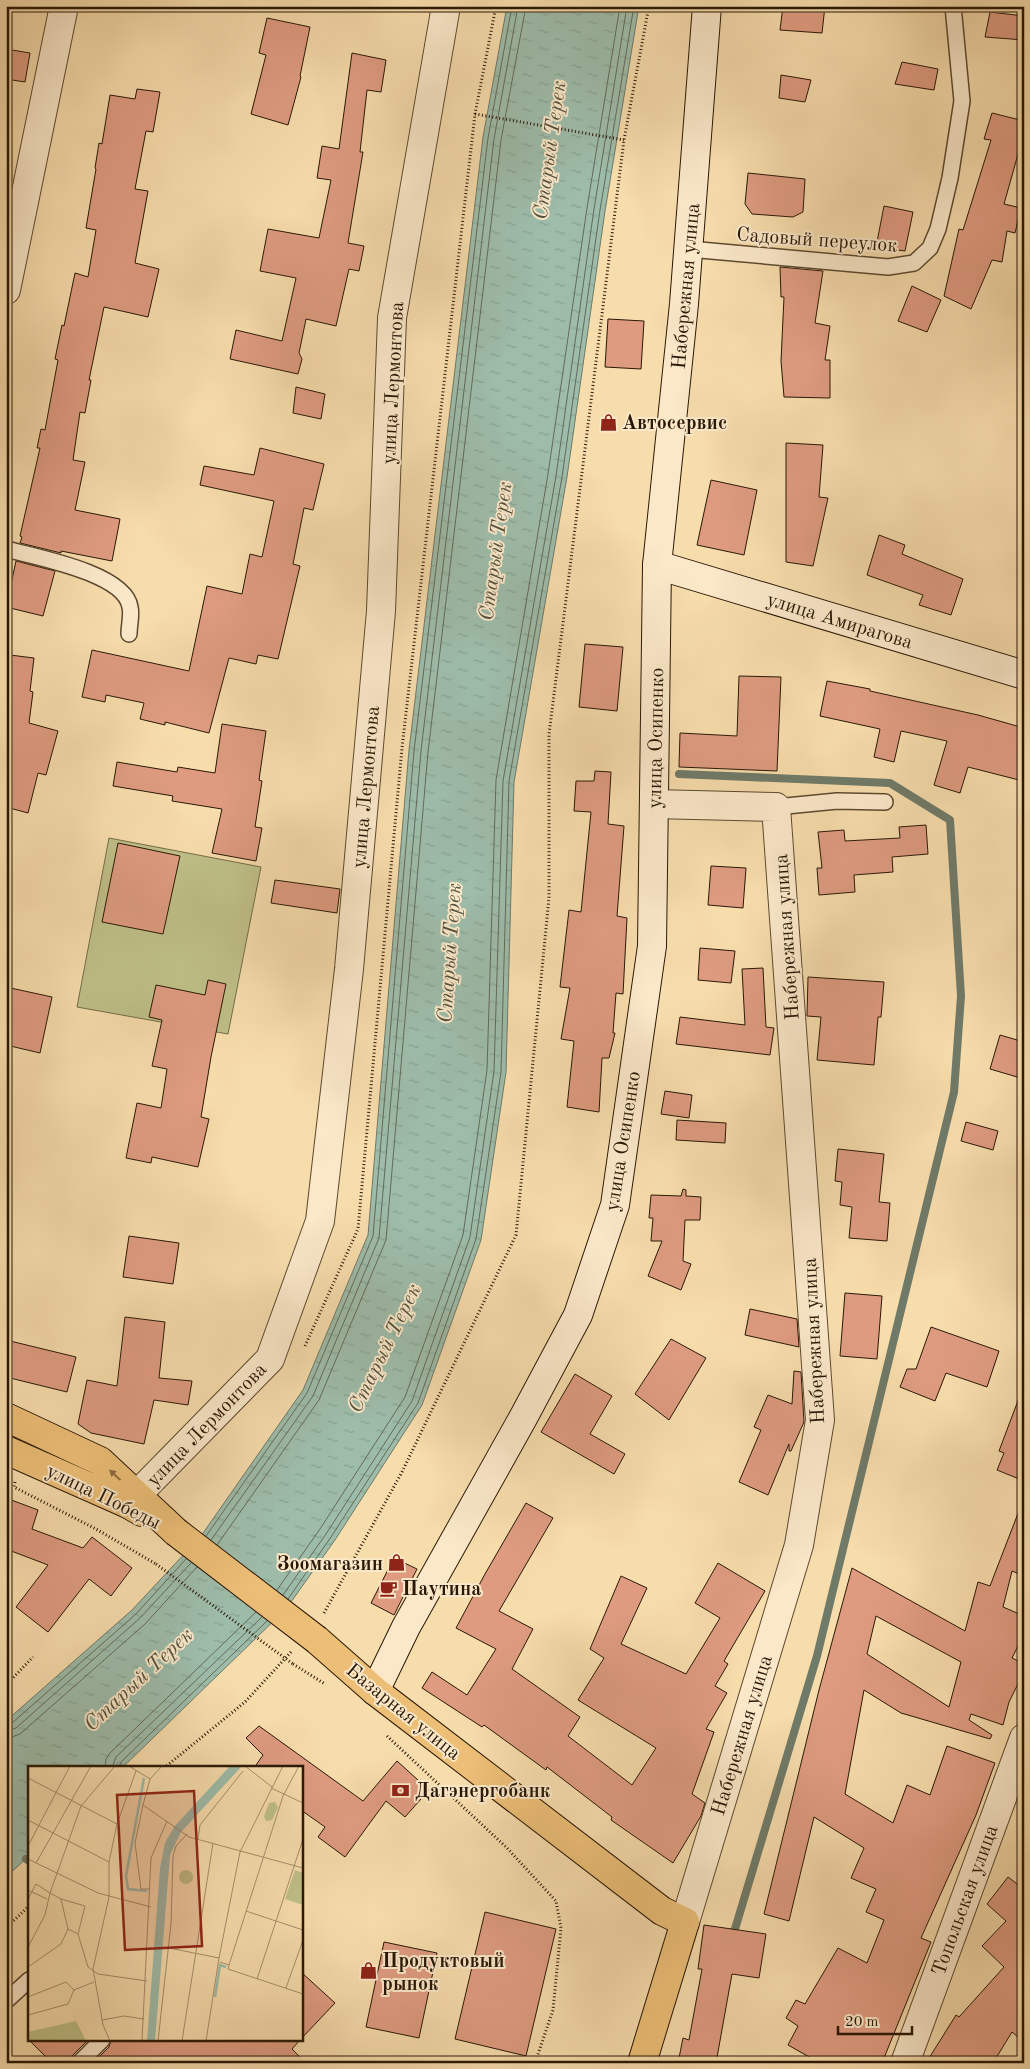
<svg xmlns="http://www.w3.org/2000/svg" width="1030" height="2069" viewBox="0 0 1030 2069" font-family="'Old Standard TT',serif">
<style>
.garden{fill:#bfc088;stroke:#746c47}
.water{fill:url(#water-ripples);stroke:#6f7a68}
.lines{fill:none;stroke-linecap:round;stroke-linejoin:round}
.shore{stroke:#636a58;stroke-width:1}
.stream{stroke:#6f7a68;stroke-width:8}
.building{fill:#de9b80;stroke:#291806;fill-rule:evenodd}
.lane-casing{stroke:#5c4930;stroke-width:18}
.street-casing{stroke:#5c4930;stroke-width:30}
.secondary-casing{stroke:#291806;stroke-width:30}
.primary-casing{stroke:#291806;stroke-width:30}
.path{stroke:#291806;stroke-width:3;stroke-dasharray:1 2.5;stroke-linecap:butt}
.lane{stroke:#fae8c9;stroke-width:15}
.street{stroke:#fae8c9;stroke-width:28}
.secondary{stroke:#fae8c9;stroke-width:28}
.primary{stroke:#ecbe76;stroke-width:28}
.primary-bridge-casing{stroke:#291806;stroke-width:30;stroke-linecap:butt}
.path-bridge{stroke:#291806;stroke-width:3;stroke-dasharray:1 2.5;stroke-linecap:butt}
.primary-bridge{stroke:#ecbe76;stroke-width:28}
.oneway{fill:#8a6b3e}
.labels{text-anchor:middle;stroke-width:4;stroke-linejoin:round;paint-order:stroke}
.street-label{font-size:20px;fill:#291806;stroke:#fae8c9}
.poi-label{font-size:20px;font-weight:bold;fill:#291806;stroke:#fae8c9;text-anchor:start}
.water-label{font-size:21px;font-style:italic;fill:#52513f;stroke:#fae8c9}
.inset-river{fill:none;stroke:#9dbcaa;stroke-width:2.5}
.inset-road{fill:none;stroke:#a58e6a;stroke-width:1}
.view{fill:#8f2418;fill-opacity:0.15;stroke:#8f2418;stroke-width:2.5}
.inset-edge{fill:none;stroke:#291806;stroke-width:2.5}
</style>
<defs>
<pattern id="water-ripples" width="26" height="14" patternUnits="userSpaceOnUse" patternTransform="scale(1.25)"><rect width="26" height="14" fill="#9dbcaa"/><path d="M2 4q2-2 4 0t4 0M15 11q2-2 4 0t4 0" fill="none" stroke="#87a191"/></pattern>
</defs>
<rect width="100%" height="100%" fill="#f7dcac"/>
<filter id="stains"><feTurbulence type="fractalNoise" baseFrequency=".004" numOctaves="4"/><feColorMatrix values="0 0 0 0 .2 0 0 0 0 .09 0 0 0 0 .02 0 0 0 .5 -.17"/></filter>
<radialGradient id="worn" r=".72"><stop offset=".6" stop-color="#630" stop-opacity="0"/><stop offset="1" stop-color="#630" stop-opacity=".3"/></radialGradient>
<path class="garden" d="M 109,838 L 261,867 L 228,1034 L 77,1007 Z"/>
<path class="water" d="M 507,6 L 639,6 L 605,211 L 567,477 L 514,782 L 506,1072 L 481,1240 L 422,1405 L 335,1540 L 286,1609 L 122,1768 L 29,1768 L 29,1856 L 6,1877 L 6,1721 L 132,1610 L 201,1536 L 303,1390 L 368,1235 L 409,750 L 483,137 Z"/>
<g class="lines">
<g class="shore">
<path d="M 206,1536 L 307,1393 L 373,1236 L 414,751 L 488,138 L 512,6"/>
<path d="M 211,1540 L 313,1396 L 379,1238 L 421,751 L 494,139 L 518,6"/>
<path d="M 217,1545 L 319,1400 L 386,1240 L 428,752 L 501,140 L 526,6"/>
<path d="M 277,1590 L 320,1529 L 405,1397 L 463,1235 L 487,1070 L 496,780 L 548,474 L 587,208 L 620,6"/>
<path d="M 283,1595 L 326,1534 L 412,1401 L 470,1237 L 494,1071 L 503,781 L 556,476 L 594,209 L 627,6"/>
<path d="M 288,1599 L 331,1537 L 418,1403 L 476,1239 L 501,1072 L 509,781 L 562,477 L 600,210 L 634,6"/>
<path d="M 6,1725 L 12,1723 L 136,1614 L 186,1559"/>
<path d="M 6,1731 L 16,1728 L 140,1618 L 191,1563"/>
<path d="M 6,1739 L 20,1734 L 145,1624 L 197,1567"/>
<path d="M 105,1768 L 106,1759 L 110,1753 L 256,1612"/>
<path d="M 112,1768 L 116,1757 L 262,1617"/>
<path d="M 119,1768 L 121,1762 L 267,1621"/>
</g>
<g class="stream">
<path d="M 679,774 L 890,783 L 950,820 L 961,996 L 954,1092 L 817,1656 L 732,1939"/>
<path d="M 26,1859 L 29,1861"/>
</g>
</g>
<g class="building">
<path d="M 783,6 L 825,6 L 822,33 L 780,30 Z"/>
<path d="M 990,12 L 1024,16 L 1024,40 L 985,37 Z"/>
<path d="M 267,18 L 310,27 L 300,76 L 301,77 L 288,125 L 251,114 L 266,55 L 259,53 Z"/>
<path d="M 6,49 L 30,53 L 25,82 L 6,79 Z"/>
<path d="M 352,53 L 386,60 L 381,92 L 367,90 L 360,152 L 363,152 L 348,243 L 364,246 L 359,271 L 349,269 L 336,326 L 306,319 L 299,353 L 302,359 L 298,374 L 230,359 L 236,330 L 282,341 L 296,278 L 260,271 L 268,229 L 319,238 L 331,180 L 317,178 L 322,146 L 339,149 Z"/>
<path d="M 902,62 L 938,69 L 934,90 L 895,84 Z"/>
<path d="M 781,75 L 811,80 L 805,102 L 779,98 Z"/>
<path d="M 137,89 L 160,92 L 153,132 L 146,131 L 135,189 L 148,191 L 135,263 L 159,269 L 148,317 L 104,307 L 89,380 L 91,380 L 85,413 L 80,412 L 73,460 L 85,462 L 75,510 L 120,519 L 112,561 L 61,551 L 61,553 L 20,543 L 22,537 L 20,536 L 40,448 L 37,448 L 41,429 L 45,430 L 58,360 L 55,359 L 62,325 L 64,326 L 75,273 L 88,277 L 96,230 L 86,228 L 96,169 L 95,168 L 99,143 L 102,144 L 110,95 L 135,99 Z"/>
<path d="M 992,113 L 1024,121 L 1024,148 L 1020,147 L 1004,204 L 1021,208 L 1015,233 L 1007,231 L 1002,262 L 992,260 L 971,309 L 944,296 L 959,229 L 963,230 L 991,140 L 984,139 Z"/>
<path d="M 748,173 L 805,179 L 803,212 L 793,217 L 752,214 L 745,204 Z"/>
<path d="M 884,206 L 913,212 L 905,251 L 876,247 Z"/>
<path d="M 780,267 L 823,271 L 815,323 L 830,326 L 825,360 L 830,360 L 830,398 L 784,397 L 781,361 L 784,297 L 781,297 Z"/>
<path d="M 912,286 L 941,300 L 927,332 L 898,321 Z"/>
<path d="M 608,319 L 644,321 L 641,369 L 605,367 Z"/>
<path d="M 296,387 L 325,394 L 321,419 L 293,413 Z"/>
<path d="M 786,443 L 823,445 L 819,497 L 828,498 L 813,566 L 786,562 Z"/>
<path d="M 260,448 L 324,464 L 313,510 L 304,508 L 293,564 L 300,566 L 278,659 L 258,655 L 256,664 L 229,658 L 209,733 L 165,722 L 165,725 L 140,719 L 144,703 L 106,695 L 105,702 L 82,697 L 92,650 L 189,671 L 207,586 L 242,594 L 250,554 L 262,557 L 274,501 L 200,485 L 204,466 L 254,475 Z"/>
<path d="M 711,480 L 757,490 L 744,555 L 697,545 Z"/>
<path d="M 879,535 L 905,545 L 902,554 L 963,579 L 951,615 L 919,605 L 923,595 L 867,575 Z"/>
<path d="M 16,561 L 55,571 L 43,616 L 6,607 Z"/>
<path d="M 585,644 L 623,647 L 617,711 L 579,707 Z"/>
<path d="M 10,655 L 34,658 L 30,691 L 33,692 L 29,723 L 58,731 L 46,775 L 38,773 L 28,813 L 6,807 L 6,683 Z"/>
<path d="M 739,676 L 781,677 L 777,771 L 679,767 L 680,733 L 737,736 Z"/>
<path d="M 827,681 L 870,689 L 870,691 L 978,715 L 1024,728 L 1024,763 L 1019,780 L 968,767 L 960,793 L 934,785 L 947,741 L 901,731 L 894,762 L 874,757 L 880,729 L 820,716 Z"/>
<path d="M 222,724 L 266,731 L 259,780 L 262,781 L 255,827 L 262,828 L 256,861 L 212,853 L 222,809 L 172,801 L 173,796 L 113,786 L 117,762 L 177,772 L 178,767 L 215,773 Z"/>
<path d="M 595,771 L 611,772 L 608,824 L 624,826 L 617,916 L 627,918 L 623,994 L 616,993 L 613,1033 L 615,1033 L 609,1058 L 602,1058 L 599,1112 L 567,1107 L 574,1041 L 561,1039 L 570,988 L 560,987 L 569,910 L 581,912 L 591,812 L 574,811 L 576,781 L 594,781 Z"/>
<path d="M 926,825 L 928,854 L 892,857 L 893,872 L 854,875 L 855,892 L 819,895 L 817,868 L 822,868 L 818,832 L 844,830 L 845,841 L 900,838 L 899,827 Z"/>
<path d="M 118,843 L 180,856 L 163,934 L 102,922 Z"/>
<path d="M 711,866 L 746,868 L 743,908 L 708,905 Z"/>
<path d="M 275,880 L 340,889 L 337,913 L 271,903 Z"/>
<path d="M 700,948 L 735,951 L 731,983 L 698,980 Z"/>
<path d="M 763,968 L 766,1027 L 774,1028 L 770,1055 L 676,1044 L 680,1017 L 745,1025 L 742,969 Z"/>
<path d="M 808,977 L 884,982 L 881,1017 L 878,1017 L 874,1065 L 817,1060 L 821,1017 L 807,1016 Z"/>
<path d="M 208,980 L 226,984 L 211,1057 L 201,1117 L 209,1119 L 198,1167 L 152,1157 L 151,1163 L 126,1158 L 137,1103 L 161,1108 L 167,1069 L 152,1066 L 162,1020 L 149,1017 L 156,985 L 205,995 Z"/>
<path d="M 6,987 L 52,997 L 40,1053 L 6,1045 Z"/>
<path d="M 1000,1035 L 1024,1042 L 1024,1079 L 990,1069 Z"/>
<path d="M 665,1091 L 692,1095 L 689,1118 L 661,1114 Z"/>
<path d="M 677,1120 L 726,1123 L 725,1143 L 676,1140 Z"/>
<path d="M 966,1122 L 998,1131 L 993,1150 L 961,1141 Z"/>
<path d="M 838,1149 L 884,1154 L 879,1202 L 890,1203 L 887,1241 L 849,1238 L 852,1207 L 840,1205 L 842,1182 L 835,1181 Z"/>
<path d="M 683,1189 L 686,1190 L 686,1196 L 701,1197 L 700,1220 L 685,1220 L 683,1261 L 691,1264 L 681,1290 L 648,1276 L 662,1241 L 651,1241 L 653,1218 L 649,1218 L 651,1195 L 681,1196 Z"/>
<path d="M 129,1236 L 179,1243 L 173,1284 L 123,1277 Z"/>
<path d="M 845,1293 L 882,1296 L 877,1359 L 840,1356 Z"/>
<path d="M 750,1309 L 797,1319 L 799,1347 L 745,1335 Z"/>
<path d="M 125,1317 L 165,1322 L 159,1378 L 192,1381 L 188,1405 L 154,1400 L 144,1444 L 91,1433 L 78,1424 L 87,1380 L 117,1386 Z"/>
<path d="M 931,1327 L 999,1351 L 987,1387 L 946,1373 L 935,1401 L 900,1387 L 907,1369 L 916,1369 Z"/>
<path d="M 671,1339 L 706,1358 L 669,1420 L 635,1394 Z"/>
<path d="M 6,1340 L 76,1357 L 67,1392 L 6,1377 Z"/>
<path d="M 794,1371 L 801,1372 L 804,1422 L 791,1451 L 789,1451 L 789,1444 L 768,1495 L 739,1482 L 761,1430 L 754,1427 L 768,1395 L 792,1404 Z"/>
<path d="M 575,1374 L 612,1396 L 590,1434 L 625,1454 L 614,1474 L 541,1432 Z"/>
<path d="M 1022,1390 L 1024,1390 L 1024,1481 L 997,1470 L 1004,1453 L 999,1451 Z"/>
<path d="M 6,1498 L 38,1510 L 32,1529 L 83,1548 L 92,1537 L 132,1568 L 111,1596 L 89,1579 L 48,1632 L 16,1607 L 48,1565 L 6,1549 Z"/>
<path d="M 526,1503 L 553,1518 L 499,1611 L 533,1629 L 512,1669 L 580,1717 L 568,1736 L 632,1785 L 656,1748 L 578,1700 L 604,1658 L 590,1649 L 621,1576 L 647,1588 L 621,1644 L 686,1674 L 720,1618 L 695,1603 L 718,1563 L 765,1591 L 724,1661 L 728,1664 L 715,1686 L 727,1693 L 706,1729 L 714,1732 L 692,1794 L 705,1803 L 701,1816 L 673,1863 L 611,1820 L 612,1817 L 547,1767 L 546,1770 L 484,1725 L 482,1727 L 422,1688 L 432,1672 L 467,1695 L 496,1649 L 456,1628 L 485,1574 Z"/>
<path d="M 1022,1503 L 1024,1576 L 1012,1571 L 1003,1607 L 1024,1616 L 1024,1634 L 1012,1658 L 1024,1664 L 1024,1672 L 1009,1702 L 1003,1725 L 971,1714 L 969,1720 L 992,1735 L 990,1739 L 901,1713 L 864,1690 L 845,1794 L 893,1823 L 907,1785 L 930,1795 L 947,1746 L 995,1763 L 976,1815 L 921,1938 L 931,1942 L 882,2063 L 820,2063 L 788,2045 L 798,2026 L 786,2018 L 796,2000 L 805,2004 L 838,1948 L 867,1963 L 884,1920 L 866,1912 L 876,1889 L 851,1878 L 864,1848 L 814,1817 L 789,1921 L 764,1914 L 819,1690 L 852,1568 L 965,1631 L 978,1582 L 990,1586 ZM 876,1616 L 961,1662 L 949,1707 L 867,1654 Z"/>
<path d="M 394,1558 L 417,1569 L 394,1615 L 371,1603 Z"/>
<path d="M 259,1726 L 363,1801 L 397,1761 L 429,1790 L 405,1817 L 386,1801 L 345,1857 L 318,1837 L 325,1827 L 301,1810 L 301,1768 L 254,1768 L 263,1755 L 246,1738 Z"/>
<path d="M 1008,1877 L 1024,1889 L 1024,2042 L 1012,2032 L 993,2063 L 926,2063 L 956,2015 L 959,2017 L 1004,1967 L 982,1946 L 1006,1921 L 987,1904 Z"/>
<path d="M 485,1912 L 556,1929 L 526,2056 L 455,2039 Z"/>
<path d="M 704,1925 L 766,1934 L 759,1978 L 732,1974 L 716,2063 L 678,2063 L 683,2038 L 689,2040 L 702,1969 L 698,1969 Z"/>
<path d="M 384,1942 L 437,1953 L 419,2038 L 366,2027 Z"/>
<path d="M 301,1972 L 335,2003 L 301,2039 Z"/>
<path d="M 29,2040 L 88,2040 L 72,2056 L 70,2063 L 52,2063 Z"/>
<path d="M 111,2040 L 300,2040 L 292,2049 L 306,2063 L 93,2063 L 109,2047 Z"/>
</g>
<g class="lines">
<defs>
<g id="lane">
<path d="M 689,249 L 888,267 L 914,263 L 930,248 L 938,229 L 950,178 L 962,101 L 953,6"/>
<path d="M 6,549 C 35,557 125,573 130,607 C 132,615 129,625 129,634"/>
<path d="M 776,807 L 837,801 L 885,802"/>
<path d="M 6,2001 L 29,1980"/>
<path d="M 79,2063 L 102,2040"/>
</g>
<g id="street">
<path d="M 6,290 L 64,6"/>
<path d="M 654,804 L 776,807 L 820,1420 L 799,1545 L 685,1922"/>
<path d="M 128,1504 L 270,1359 L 320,1221 L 349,969 L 381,611 L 392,318 L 446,6"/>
<path d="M 905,2063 L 1024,1738"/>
</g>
<g id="secondary">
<path d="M 657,565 L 1024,675"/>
<path d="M 375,1691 L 406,1627 L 523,1418 L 578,1315 L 615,1205 L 652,946 L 657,565 L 684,304 L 707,6"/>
</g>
<g id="primary">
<path d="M 6,1417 L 100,1461 L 176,1532"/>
<path d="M 6,1450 L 128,1504 L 142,1512"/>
<path d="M 317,1640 L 375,1691 L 662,1911 L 685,1922 L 642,2063"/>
</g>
</defs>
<use href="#lane" class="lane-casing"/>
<use href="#street" class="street-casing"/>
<use href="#secondary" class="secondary-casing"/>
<use href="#primary" class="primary-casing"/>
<g class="path">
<path d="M 475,114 L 624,140"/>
<path d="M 305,1346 L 358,1229 L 402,748 L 475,114 L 496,6"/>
<path d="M 15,1482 L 14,1487 L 96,1529 L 156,1564"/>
<path d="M 324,1613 L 402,1472 L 516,1235 L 549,898 L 549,734 L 624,140 L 649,6"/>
<path d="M 293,1664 L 325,1684"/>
<path d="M 6,1685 L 33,1657"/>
<path d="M 387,1736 L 506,1847 L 556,1901 L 561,1928 L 553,2010 L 535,2063"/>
<path d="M 164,1768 L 245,1702 L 291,1652"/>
<path d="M 6,1928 L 29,1906"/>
</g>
<use href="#lane" class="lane"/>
<use href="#street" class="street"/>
<use href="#secondary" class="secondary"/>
<use href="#primary" class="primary"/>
<defs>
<path id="primary-bridge" d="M 176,1532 L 317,1640"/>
</defs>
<use href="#primary-bridge" class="primary-bridge-casing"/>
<path class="path-bridge" d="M 156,1564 L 293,1664"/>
<use href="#primary-bridge" class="primary-bridge"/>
</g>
<defs><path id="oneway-solid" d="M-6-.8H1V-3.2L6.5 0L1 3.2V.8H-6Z" transform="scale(1.25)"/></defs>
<use class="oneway" href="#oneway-solid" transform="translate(115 1475) rotate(-137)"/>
<defs>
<symbol id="shop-bare" viewBox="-9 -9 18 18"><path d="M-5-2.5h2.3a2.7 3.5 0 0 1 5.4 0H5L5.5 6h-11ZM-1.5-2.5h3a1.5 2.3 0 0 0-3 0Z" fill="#8f2418" stroke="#fae8c9" stroke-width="2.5" paint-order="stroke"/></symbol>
<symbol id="cafe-bare" viewBox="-9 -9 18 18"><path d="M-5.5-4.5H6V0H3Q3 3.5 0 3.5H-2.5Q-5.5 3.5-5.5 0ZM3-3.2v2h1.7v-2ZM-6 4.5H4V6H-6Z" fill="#8f2418" stroke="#fae8c9" stroke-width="2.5" paint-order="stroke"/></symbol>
<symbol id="bank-bare" viewBox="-9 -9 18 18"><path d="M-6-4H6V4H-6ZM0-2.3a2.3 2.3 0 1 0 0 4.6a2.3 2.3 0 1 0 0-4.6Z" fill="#8f2418" stroke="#fae8c9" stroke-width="2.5" paint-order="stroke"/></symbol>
</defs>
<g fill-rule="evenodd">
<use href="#shop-bare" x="596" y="410" width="25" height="25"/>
<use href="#shop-bare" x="384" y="1550" width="25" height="25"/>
<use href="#cafe-bare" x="376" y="1576" width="25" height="25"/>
<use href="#bank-bare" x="388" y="1778" width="25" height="25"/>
<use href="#shop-bare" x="356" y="1958" width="25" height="25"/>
</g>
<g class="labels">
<g class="street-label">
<text transform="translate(817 239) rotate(4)" y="7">Садовый переулок</text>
<text transform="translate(685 286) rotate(-85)" y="7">Набережная улица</text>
<text transform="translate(392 383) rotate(-87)" y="7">улица Лермонтова</text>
<text transform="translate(840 620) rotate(17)" y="7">улица Амирагова</text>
<text transform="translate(655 738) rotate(-89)" y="7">улица Осипенко</text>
<text transform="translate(365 787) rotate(-85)" y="7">улица Лермонтова</text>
<text transform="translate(786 937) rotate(-94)" y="7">Набережная улица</text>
<text transform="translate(622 1141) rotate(-81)" y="7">улица Осипенко</text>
<text transform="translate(813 1341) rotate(-93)" y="7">Набережная улица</text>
<text transform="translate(206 1424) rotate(-46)" y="7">улица Лермонтова</text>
<text transform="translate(104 1496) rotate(26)" y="7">улица Победы</text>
<text transform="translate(404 1711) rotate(39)" y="7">Базарная улица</text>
<text transform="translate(741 1735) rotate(-73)" y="7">Набережная улица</text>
<text transform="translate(964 1900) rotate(-70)" y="7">Топольская улица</text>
</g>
<g class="poi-label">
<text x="622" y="429">Автосервис</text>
<text x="383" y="1570" text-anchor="end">Зоомагазин</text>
<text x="402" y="1595">Паутина</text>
<text x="415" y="1797">Дагэнергобанк</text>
<text x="382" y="1967">Продуктовый<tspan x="382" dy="23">рынок</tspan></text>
</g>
<g class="water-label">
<text transform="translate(549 150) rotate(-82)" y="7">Старый Терек</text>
<text transform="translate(495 551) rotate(-82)" y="7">Старый Терек</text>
<text transform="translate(449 953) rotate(-86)" y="7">Старый Терек</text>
<text transform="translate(384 1348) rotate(-64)" y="7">Старый Терек</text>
<text transform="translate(138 1679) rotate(-43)" y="7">Старый Терек</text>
</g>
</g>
<g transform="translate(28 1766)">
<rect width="275" height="275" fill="#f7dcac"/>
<path d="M 48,255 L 58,275 L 0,275 L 0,266 Z" fill="#bfc088"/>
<path d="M 35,264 L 54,267 L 56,275 L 0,275 L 7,268 Z" fill="#bfc088"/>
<path d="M 267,104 L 275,107 L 275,139 L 257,133 Z" fill="#bfc088"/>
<path d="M 247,36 L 250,41 L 244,54 L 238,55 L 236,50 L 241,37 ZM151 111a7 7 0 1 1 14 0a7 7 0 1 1-14 0Z" fill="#bfc088"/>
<path d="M 202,0 L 214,0 L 153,66 L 142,89 L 127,275 L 119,275 L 132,102 L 137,77 L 146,61 Z" fill="#9dbcaa"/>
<path class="inset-river" d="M 116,12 L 98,110 L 100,123 L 119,125M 187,231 L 192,199 L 198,201"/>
<path class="inset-road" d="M 101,0 L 122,13 L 115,39 L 161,71 L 275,102M 217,0 L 244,21M 0,12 L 89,58M 122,13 L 134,0M 243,22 L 275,37M 115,39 L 107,77 L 113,123 L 122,123M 0,54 L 81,96M 170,73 L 172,59 L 215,5M 0,80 L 42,0M 0,93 L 70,127 L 123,141M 8,97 L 63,0M 0,124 L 19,133M 0,133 L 8,118 L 22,127 L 53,40 L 87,0M 33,133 L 57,140 L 50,168M 218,145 L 275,164M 0,181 L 17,149 L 22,127 L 33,133 L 40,163 L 50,168 L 60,201 L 70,208 L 119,215M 141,182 L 191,192M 192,196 L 201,199 L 200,203 L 275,228M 201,199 L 255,30 L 271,0M 0,201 L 33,178 L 40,163M 229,213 L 275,73M 258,222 L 275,174M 46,224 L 66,216M 0,231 L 38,216 L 46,224 L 40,238 L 0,249M 74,254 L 96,250 L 116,253M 82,275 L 75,259 L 65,203 L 81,131 L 81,96 L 89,58 L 108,5M 114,275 L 123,92 L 139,55M 130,275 L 143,158 L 145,90 L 148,80 L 159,68M 154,275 L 185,77M 178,275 L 191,192 L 212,86 L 255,0"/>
<path class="view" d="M 166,25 L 174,180 L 97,184 L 89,29 Z"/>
<rect width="275" height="275" class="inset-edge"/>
</g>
<rect width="1030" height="2069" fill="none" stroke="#f7dcac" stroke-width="25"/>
<rect x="8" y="8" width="1015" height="2054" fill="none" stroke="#291806" stroke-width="2.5"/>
<rect x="12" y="12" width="1005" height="2044" fill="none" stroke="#291806"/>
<path d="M838 2026v8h74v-8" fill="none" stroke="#291806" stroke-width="2.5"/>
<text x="845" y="2026" font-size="15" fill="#291806" stroke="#fae8c9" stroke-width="4" paint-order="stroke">20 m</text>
<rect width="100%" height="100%" filter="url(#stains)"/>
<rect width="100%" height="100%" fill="url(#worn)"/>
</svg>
